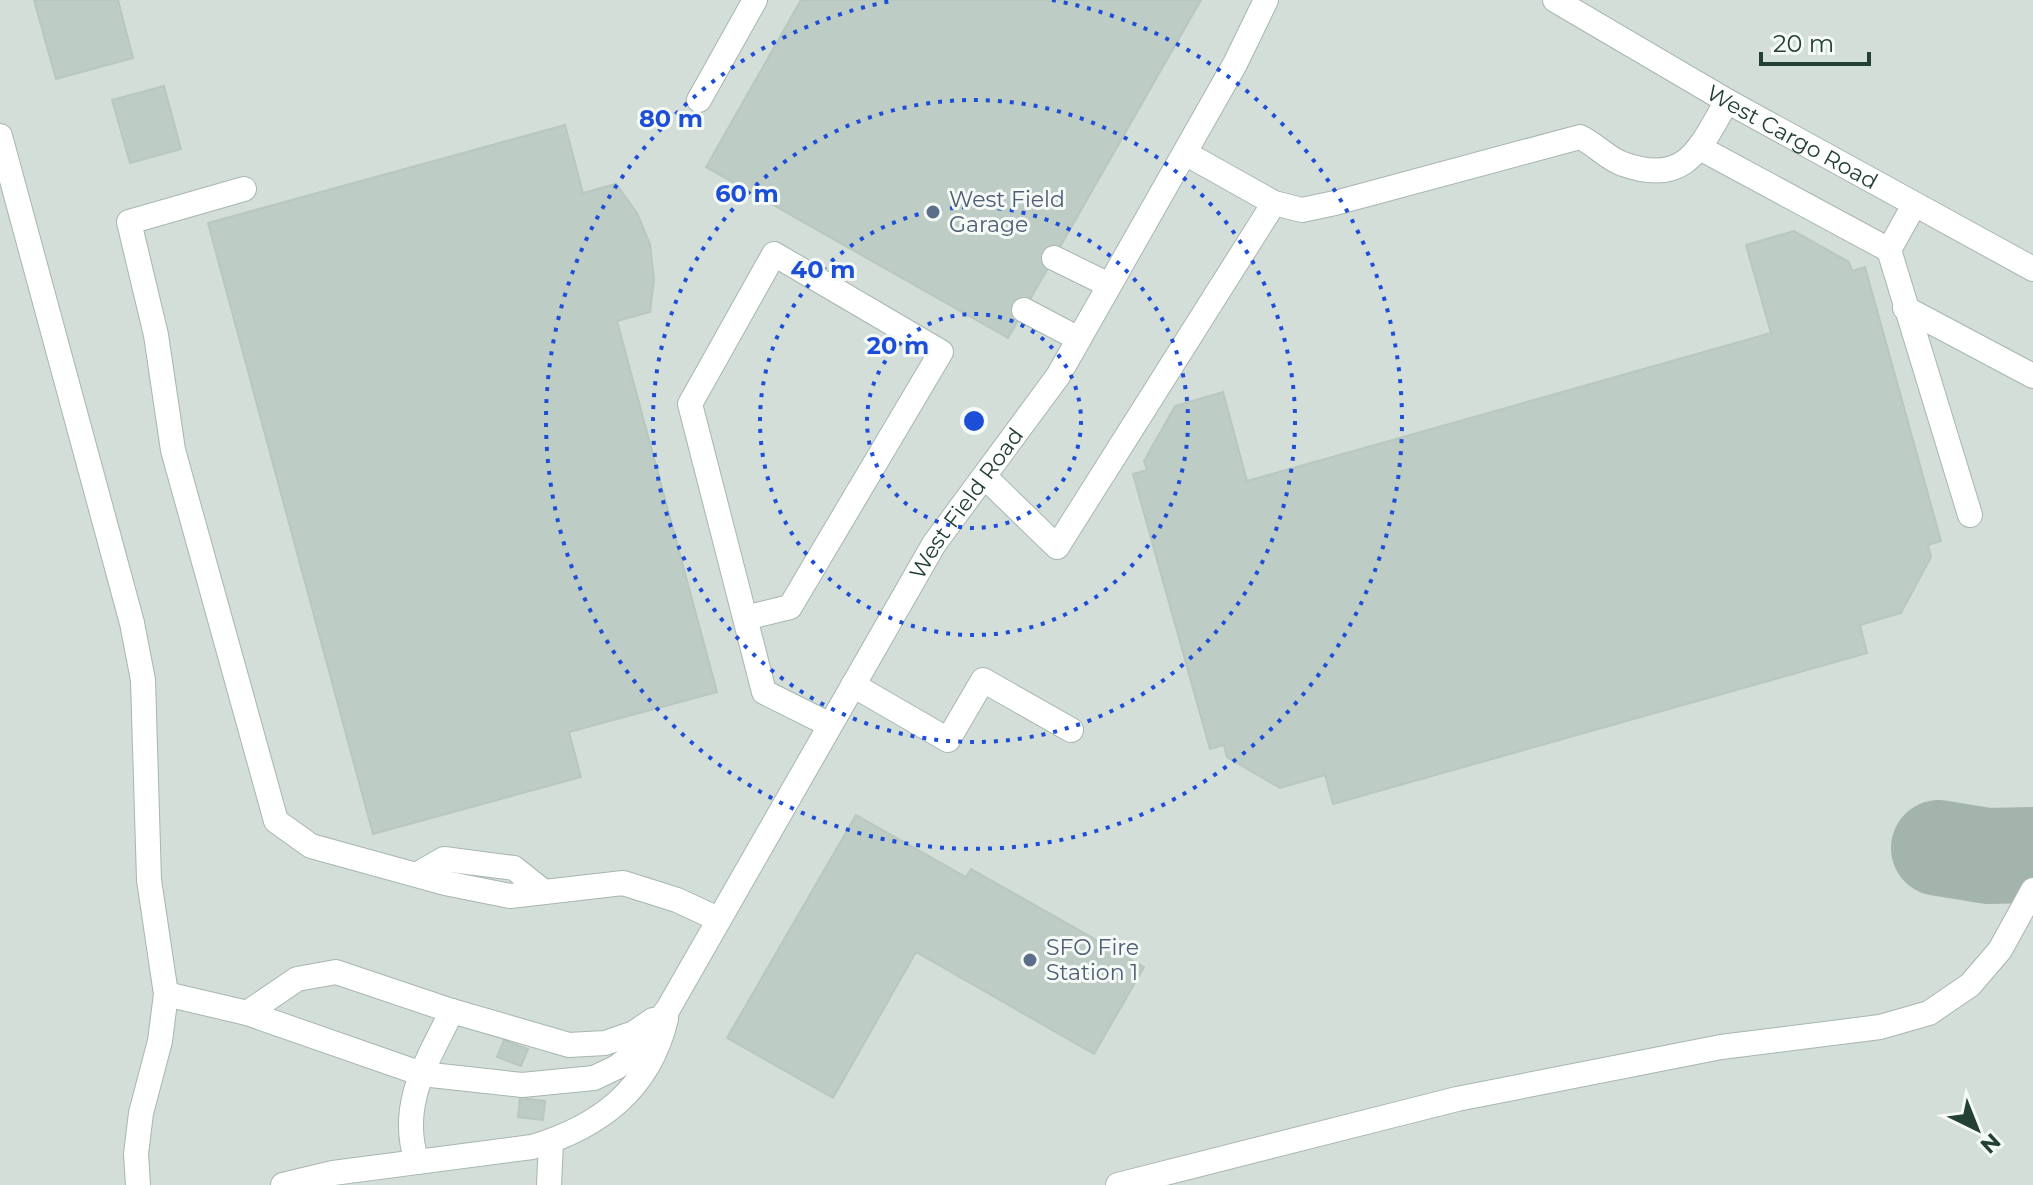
<svg xmlns="http://www.w3.org/2000/svg" width="2033" height="1185" viewBox="0 0 2033 1185" font-family="Montserrat,sans-serif">
<style>
.built{fill:#d3ded8}
.lines{fill:none;stroke-linecap:round;stroke-linejoin:round}
.taxiway{stroke:#a2b4ac;stroke-width:96}
.building{fill:#bdccc4;stroke:#b7c8bf;stroke-width:2}
.minor-casing{stroke:#a7b6af;stroke-width:26}
.minor{stroke:#fff;stroke-width:24}
.ring{fill:none;stroke:#1d4ed8;stroke-width:4;stroke-dasharray:4 8}
.service-dot{fill:#5c6f8a;stroke:#f5faf7;stroke-width:3}
.labels{text-anchor:middle;stroke-width:6;stroke-linejoin:round;paint-order:stroke}
.street-label{font-size:22px;fill:#234035;stroke:#f5faf7}
.service-label{font-size:22px;fill:#4e5e75;stroke:#f5faf7;text-anchor:start}
.centre{fill:#1d4ed8;stroke:#f5faf7;stroke-width:4}
.ring-label{font-size:24px;text-anchor:middle;font-weight:bold;fill:#1d4ed8;stroke:#f5faf7;stroke-width:6;stroke-linejoin:round;paint-order:stroke}
</style>
<rect width="100%" height="100%" fill="#e5eee9"/>
<rect class="built" x="0" y="0" width="2033" height="1185"/>
<g class="lines">
<path class="taxiway" d="M 1939,848 L 1988,856 L 2033,855"/>
</g>
<g class="building">
<path d="M 34,0 L 118,0 L 133,58 L 56,79 Z"/>
<path d="M 801,0 L 1201,0 L 1008,338 L 706,167 Z"/>
<path d="M 164,86 L 181,149 L 130,163 L 112,100 Z"/>
<path d="M 565,125 L 583,193 L 616,184 L 637,213 L 650,244 L 654,279 L 650,312 L 617,321 L 717,692 L 569,732 L 581,777 L 373,834 L 208,223 Z"/>
<path d="M 1794,231 L 1849,262 L 1852,271 L 1865,267 L 1941,541 L 1928,545 L 1931,557 L 1901,613 L 1860,625 L 1867,653 L 1333,804 L 1325,775 L 1280,788 L 1227,757 L 1224,745 L 1210,749 L 1133,474 L 1147,470 L 1144,461 L 1175,406 L 1223,392 L 1247,481 L 1771,333 L 1746,245 Z"/>
<path d="M 856,815 L 966,877 L 971,869 L 1144,967 L 1094,1054 L 916,952 L 833,1098 L 727,1038 Z"/>
<path d="M 504,1040 L 528,1049 L 521,1066 L 497,1057 Z"/>
<path d="M 520,1098 L 545,1101 L 543,1120 L 518,1117 Z"/>
</g>
<g class="lines">
<defs>
<g id="minor">
<path id="s1" d="M 1555,0 L 1727,101 L 2033,269"/>
<path d="M 699,100 L 755,0"/>
<path d="M 0,136 L 132,623 L 143,680 L 149,880 L 166,994 L 160,1041 L 141,1113 L 136,1154 L 138,1185"/>
<path d="M 1700,148 L 1889,250"/>
<path d="M 244,189 L 129,222 L 156,335 L 173,450 L 276,821 L 311,846 L 445,883 L 510,896 L 623,883 L 677,900 L 718,919"/>
<path d="M 1274,203 L 1302,210 L 1335,203 L 1580,137 C 1595,144 1608,159 1623,164 C 1687,187 1700,147 1727,101"/>
<path d="M 1914,205 L 1889,250 L 1970,515"/>
<path d="M 1054,258 L 1109,285"/>
<path d="M 1905,308 L 2033,376"/>
<path d="M 1024,310 L 1079,339"/>
<path d="M 985,477 L 1057,547 L 1274,203 L 1185,153"/>
<path d="M 745,618 L 790,607 L 941,352 L 774,254 L 690,404 L 764,692 L 830,725"/>
<path d="M 853,685 L 948,740 L 983,680 L 1071,730"/>
<path d="M 418,874 L 444,859 L 514,868 L 544,892"/>
<path id="s2" d="M 166,994 L 247,1013 L 422,1074 L 522,1085 L 594,1078 L 617,1067 L 632,1055 L 668,1009 L 934,544 L 1058,376 L 1235,64 L 1266,0"/>
<path d="M 247,1013 L 297,979 L 336,972 L 452,1011 L 569,1045 L 605,1043 L 634,1033 L 653,1020"/>
<path d="M 417,1162 C 398,1105 427,1062 452,1011"/>
<path d="M 283,1185 L 333,1173 L 532,1147 C 599,1127 649,1090 666,1019"/>
<path d="M 549,1185 L 551,1142"/>
<path d="M 1118,1185 L 1457,1099 L 1721,1047 L 1880,1027 L 1929,1013 L 1970,985 L 2000,950 L 2033,890"/>
</g>
</defs>
<use href="#minor" class="minor-casing"/>
<use href="#minor" class="minor"/>
</g>
<g class="ring">
<circle cx="974" cy="421" r="107"/>
<circle cx="974" cy="421" r="214"/>
<circle cx="974" cy="421" r="321"/>
<path d="M1052 0A428 428 0 1 1 896 0"/>
</g>
<g class="service-dot">
<circle cx="933" cy="212" r="8"/>
<circle cx="1030" cy="960" r="8"/>
</g>
<g class="labels">
<g class="street-label">
<text dy="8" stroke="none"><textPath href="#s1" startOffset="274">West Cargo Road</textPath></text>
<text dy="8" stroke="none"><textPath href="#s2" startOffset="1132">West Field Road</textPath></text>
</g>
<g class="service-label">
<text x="949" y="207">West Field<tspan x="949" dy="25">Garage</tspan></text>
<text x="1046" y="955">SFO Fire<tspan x="1046" dy="25">Station 1</tspan></text>
</g>
</g>
<circle cx="974" cy="421" r="12" class="centre"/>
<g class="ring-label">
<text x="671" y="127">80 m</text>
<text x="747" y="202">60 m</text>
<text x="823" y="278">40 m</text>
<text x="898" y="354">20 m</text>
</g>
<g transform="translate(1977 1129) rotate(137)" stroke="#f5faf7" stroke-width="6" paint-order="stroke">
<path d="M0-6L14 30L0 20L-14 30Z" fill="#234035"/>
<text y="-12" font-size="22" font-weight="bold" text-anchor="middle" fill="#234035">N</text>
</g>
<path d="M1761 52v12h108v-12" fill="none" stroke="#234035" stroke-width="4"/>
<text x="1773" y="52" font-size="24" fill="#234035" stroke="#f5faf7" stroke-width="6" paint-order="stroke">20 m</text>
</svg>
